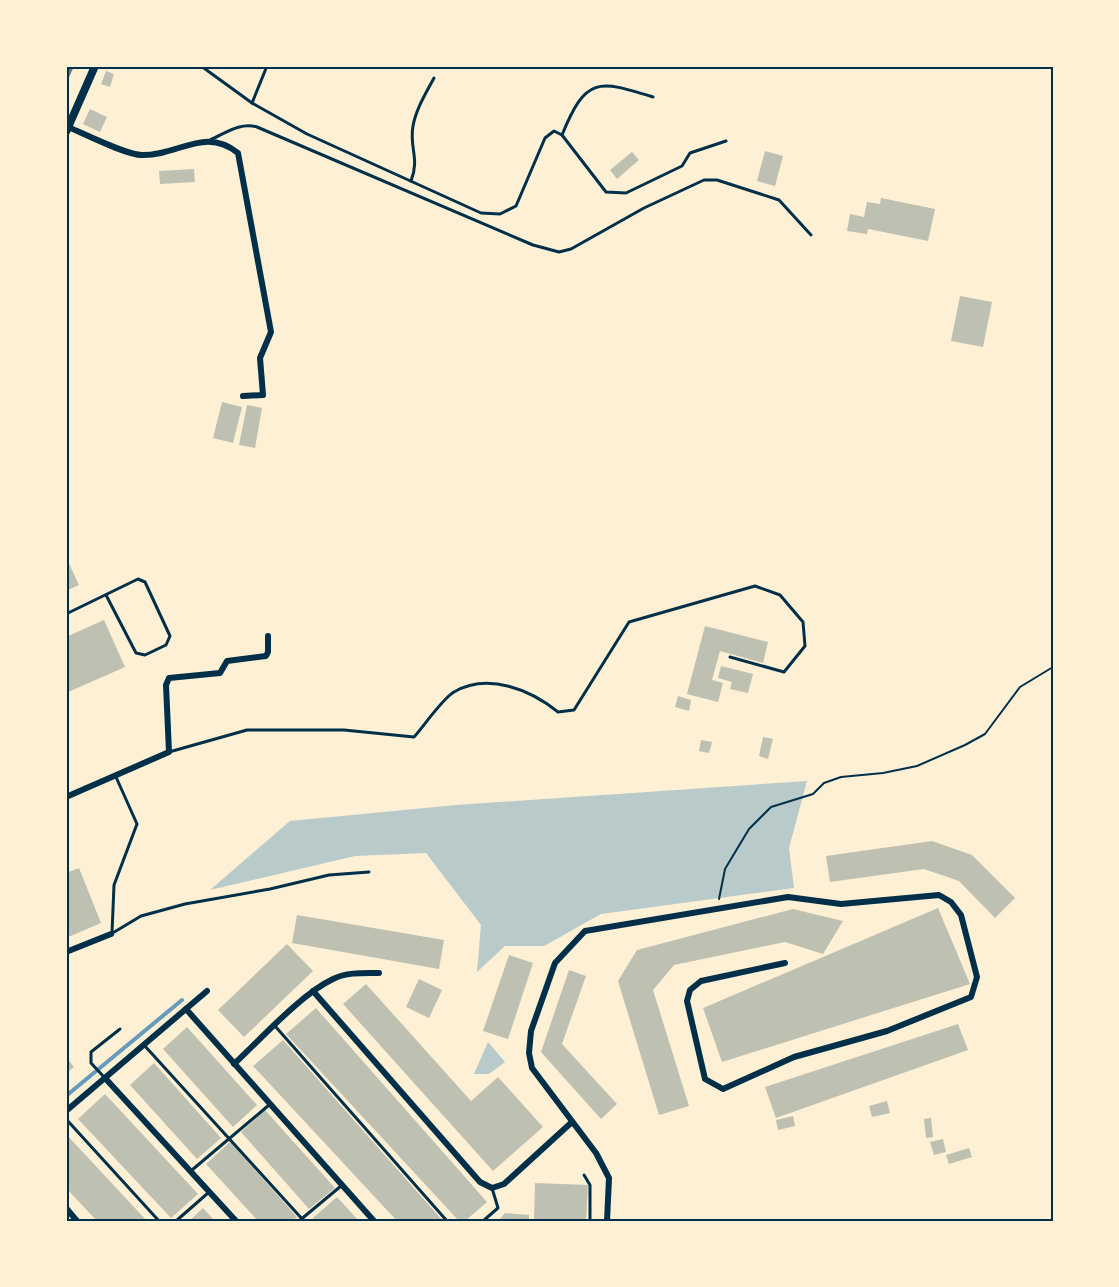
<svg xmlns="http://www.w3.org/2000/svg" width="1119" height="1287" viewBox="0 0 1119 1287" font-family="Commissioner,sans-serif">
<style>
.green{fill:#b9caca}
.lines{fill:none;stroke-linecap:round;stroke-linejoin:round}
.stream{stroke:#669bbc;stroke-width:4}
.building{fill:#bec0b2}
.path{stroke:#003049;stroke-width:2}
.service{stroke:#003049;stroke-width:3}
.minor{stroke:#003049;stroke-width:6}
.tertiary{stroke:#003049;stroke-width:8}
.rail{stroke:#657d81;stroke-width:4}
.neatline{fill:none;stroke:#003049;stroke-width:2}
</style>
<rect width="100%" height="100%" fill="#fdf0d5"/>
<g class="green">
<path d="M 807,781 L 789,848 L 794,888 L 601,914 L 544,946 L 505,946 L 477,972 L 481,925 L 426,853 L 355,856 L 210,890 L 290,821 L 456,805 Z"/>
<path d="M 488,1042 L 505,1062 L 489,1074 L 474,1074 Z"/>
</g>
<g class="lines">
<path class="stream" d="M 66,1096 L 182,1000"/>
</g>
<g class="building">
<path d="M 106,71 L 114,74 L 110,87 L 101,84 Z"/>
<path d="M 90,109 L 107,117 L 100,132 L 83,124 Z"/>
<path d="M 765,151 L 783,156 L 775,186 L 757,181 Z"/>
<path d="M 632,152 L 639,160 L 617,179 L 610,170 Z"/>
<path d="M 194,169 L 195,182 L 160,184 L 159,171 Z"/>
<path d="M 881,198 L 935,209 L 928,241 L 868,229 L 867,234 L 847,231 L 850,214 L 864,217 L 867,202 L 880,204 Z"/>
<path d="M 960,296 L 992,302 L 983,347 L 951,341 Z"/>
<path d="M 222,402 L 242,407 L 233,443 L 213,438 Z"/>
<path d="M 247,405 L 262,408 L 255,448 L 239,445 Z"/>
<path d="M 66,557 L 79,585 L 66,591 Z"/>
<path d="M 104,620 L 125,667 L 66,693 L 66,637 Z"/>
<path d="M 705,626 L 768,642 L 763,663 L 720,651 L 712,680 L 723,683 L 718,702 L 687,694 Z"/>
<path d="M 721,666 L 753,674 L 748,693 L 730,689 L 732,682 L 718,678 Z"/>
<path d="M 678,696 L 691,700 L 689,711 L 675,707 Z"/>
<path d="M 763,737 L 773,739 L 768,759 L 759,756 Z"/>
<path d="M 701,740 L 712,742 L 709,753 L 699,751 Z"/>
<path d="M 932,841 L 972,855 L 1015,898 L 995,918 L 959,881 L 924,869 L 830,882 L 826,856 Z"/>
<path d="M 79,868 L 101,923 L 66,938 L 66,873 Z"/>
<path d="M 938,908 L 970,984 L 722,1062 L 703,1008 Z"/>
<path d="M 793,909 L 843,921 L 823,954 L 785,942 L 674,965 L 653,990 L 689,1106 L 659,1115 L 618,981 L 637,950 Z"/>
<path d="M 297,915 L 444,940 L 439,969 L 292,943 Z"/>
<path d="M 287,944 L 313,971 L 244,1037 L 218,1010 Z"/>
<path d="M 509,955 L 533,963 L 508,1039 L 483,1031 Z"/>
<path d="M 569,970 L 586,976 L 562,1044 L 617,1104 L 601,1119 L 541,1052 Z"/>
<path d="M 419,979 L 442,990 L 429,1018 L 406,1007 Z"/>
<path d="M 366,984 L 471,1101 L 498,1077 L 543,1127 L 493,1171 L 343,1004 Z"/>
<path d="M 316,1008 L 487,1202 L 465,1221 L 459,1221 L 286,1034 Z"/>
<path d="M 958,1024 L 968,1050 L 776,1118 L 765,1087 Z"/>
<path d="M 187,1027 L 257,1105 L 233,1127 L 163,1049 Z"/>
<path d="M 283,1040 L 443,1221 L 397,1221 L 253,1066 Z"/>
<path d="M 66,1057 L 74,1067 L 66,1073 Z"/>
<path d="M 154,1063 L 221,1138 L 197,1159 L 130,1085 Z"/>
<path d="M 105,1094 L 198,1194 L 171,1218 L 78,1119 Z"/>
<path d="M 887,1101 L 890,1113 L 872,1117 L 869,1106 Z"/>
<path d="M 265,1110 L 335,1188 L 309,1209 L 241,1132 Z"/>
<path d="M 793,1116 L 795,1126 L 778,1130 L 776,1120 Z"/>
<path d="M 931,1118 L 933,1137 L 926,1138 L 924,1119 Z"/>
<path d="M 66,1134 L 147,1221 L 97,1221 L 66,1188 Z"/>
<path d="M 943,1139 L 946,1152 L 934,1155 L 930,1142 Z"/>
<path d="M 230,1142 L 297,1217 L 292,1221 L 258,1221 L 206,1164 Z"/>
<path d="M 969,1148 L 972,1157 L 949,1164 L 946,1155 Z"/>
<path d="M 535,1183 L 588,1185 L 586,1221 L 534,1221 Z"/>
<path d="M 337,1197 L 359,1221 L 315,1221 L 313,1218 Z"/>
<path d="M 203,1208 L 215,1221 L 189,1221 Z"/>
<path d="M 505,1213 L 529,1215 L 529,1221 L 498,1221 Z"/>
</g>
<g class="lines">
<path class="path" d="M 719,899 L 725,869 L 749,829 L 771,807 L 813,794 L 824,783 L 841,777 L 883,773 L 917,766 L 965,745 L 985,734 L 1020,687 L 1053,667"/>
<g class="service">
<path d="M 201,66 L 252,103 L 307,134 L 481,213 L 500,214 L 516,206 L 545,138 L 554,131 L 562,135 L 606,192 L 626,193 L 682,166 L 690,153 L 726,141"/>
<path d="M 252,103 L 267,66"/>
<path d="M 562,135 C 586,76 598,80 653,97"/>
<path d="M 210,140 C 226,133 240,122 257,127 L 533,245 L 559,252 L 571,249 L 644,208 L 704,180 L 717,180 L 779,200 L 811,235"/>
<path d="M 411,181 C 420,158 409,148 413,126 C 416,109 426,93 434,78"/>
<path d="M 66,614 L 138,579 L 145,582 L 170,636 L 166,645 L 145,655 L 136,653 L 106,595"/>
<path d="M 169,752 L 247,730 L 344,730 L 414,737 C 424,726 442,699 454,692 C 488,672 531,690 558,712 L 574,710 L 629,622 L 755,586 L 780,595 L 803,622 L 805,646 L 784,672 L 730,657"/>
<path d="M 112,933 L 114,885 L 137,824 L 116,777"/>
<path d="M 111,934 L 141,916 L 185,904 L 270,889 L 329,875 L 369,872"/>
<path d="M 275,1026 L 447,1221"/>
<path d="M 144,1045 L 304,1221"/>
<path d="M 104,1077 L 91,1063 L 91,1052 L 120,1029"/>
<path d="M 66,1119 L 159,1221"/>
<path d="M 192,1170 L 269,1105"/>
<path d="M 584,1175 L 590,1185 L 590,1221"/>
<path d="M 176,1221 L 208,1193"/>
<path d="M 299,1221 L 341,1186"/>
<path d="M 483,1221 L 498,1208 L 492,1188"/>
</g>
<g class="minor">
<path d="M 68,127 C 85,134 126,155 142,155 C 178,156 205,126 238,153 L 271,332 L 260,358 L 263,395 L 243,396"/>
<path d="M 66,797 L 169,752 L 166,685 L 169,678 L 220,673 L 227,661 L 266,656 L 268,652 L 268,636"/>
<path d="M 66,952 L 111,934"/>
<path d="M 313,991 L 480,1182 L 492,1188 L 504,1184 L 572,1122"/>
<path d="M 186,1009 L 374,1221"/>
<path d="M 234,1064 C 261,1039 301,994 333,979 C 347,972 364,973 379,973"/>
<path d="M 105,1078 L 236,1221"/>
<path d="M 66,1111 L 207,991"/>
<path d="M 66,1208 L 77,1221"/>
<path d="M 607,1221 L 609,1178 L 596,1153 L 532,1068 L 529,1053 L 531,1031 L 555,963 L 585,931 L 788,897 L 841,904 L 939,895 L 951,902 L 961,915 L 977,977 L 971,997 L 887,1031 L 794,1057 L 723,1089 L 705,1079 L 687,1001 L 690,990 L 701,981 L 785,963"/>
</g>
<path class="tertiary" d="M 66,132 L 95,66"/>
<path class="rail" d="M 66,79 L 72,66"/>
</g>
<rect width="1119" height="1287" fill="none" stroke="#fdf0d5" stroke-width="135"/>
<rect x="68" y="68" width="984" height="1152" class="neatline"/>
</svg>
